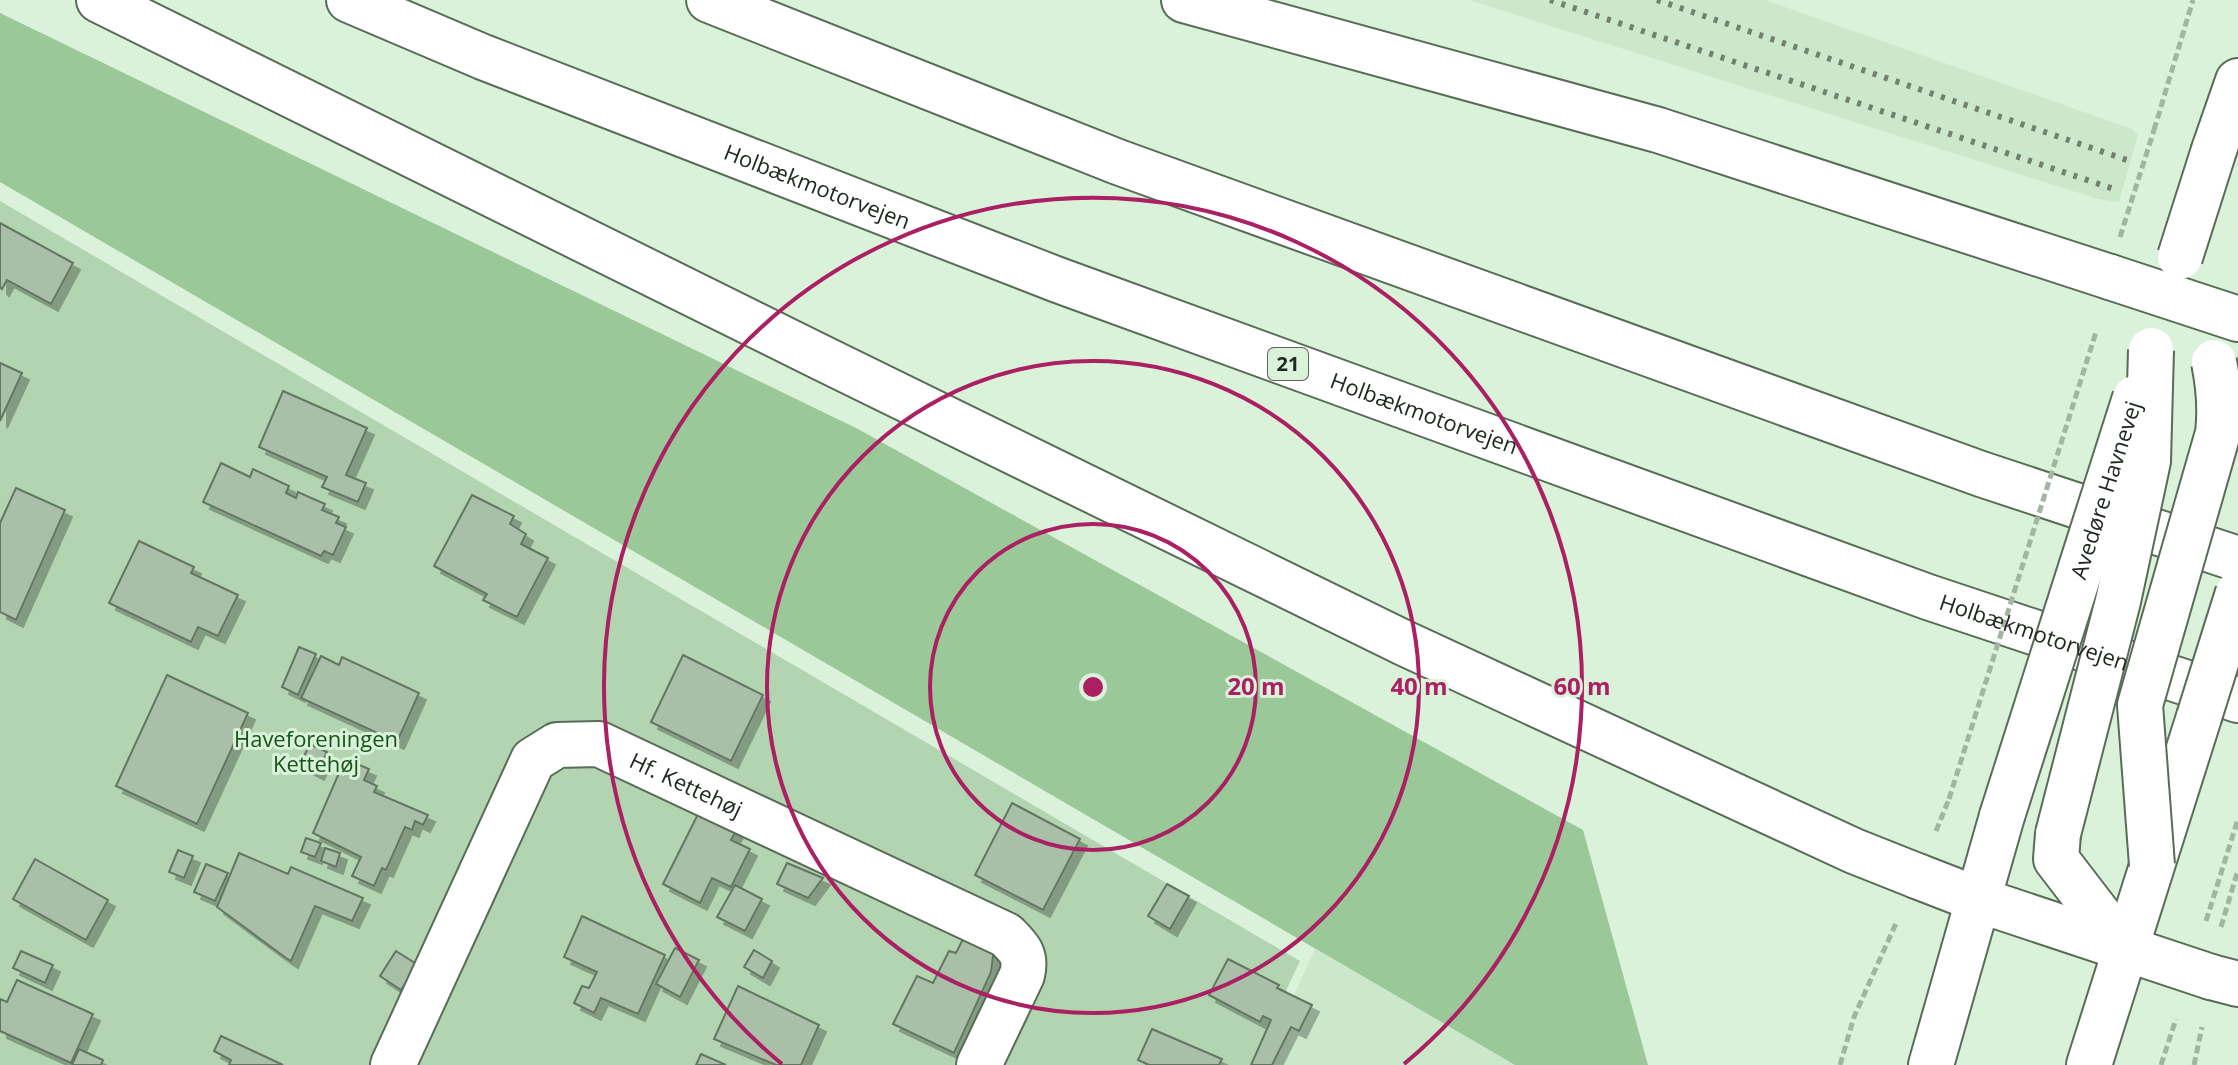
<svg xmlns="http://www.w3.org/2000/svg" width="2238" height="1065" viewBox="0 0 2238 1065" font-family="'Open Sans',sans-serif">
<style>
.built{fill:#cbe8ca}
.green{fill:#b2d4b0}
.forest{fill:#9ac898}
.building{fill:#a9bfa8;stroke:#627661;stroke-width:2;filter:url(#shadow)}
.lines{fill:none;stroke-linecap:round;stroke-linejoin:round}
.minor-casing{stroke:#586c57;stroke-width:48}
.highway-casing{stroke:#586c57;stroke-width:48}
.path{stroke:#a2b5a1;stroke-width:5;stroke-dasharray:8 4;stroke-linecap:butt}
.minor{stroke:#fff;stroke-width:44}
.highway{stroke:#fff;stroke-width:44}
.rail{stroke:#718070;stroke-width:6;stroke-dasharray:4 8;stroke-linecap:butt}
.minor-bridge-casing{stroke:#586c57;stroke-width:48;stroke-linecap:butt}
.path-bridge{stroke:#a2b5a1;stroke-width:5;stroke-dasharray:8 4;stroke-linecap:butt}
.minor-bridge{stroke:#fff;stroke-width:44}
.ring{fill:none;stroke:#aa2062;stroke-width:4}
.labels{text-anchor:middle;stroke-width:6;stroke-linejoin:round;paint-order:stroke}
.shield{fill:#dbf2da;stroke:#586558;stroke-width:2}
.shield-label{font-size:20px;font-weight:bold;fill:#202920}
.street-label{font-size:22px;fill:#202920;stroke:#dbf2da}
.park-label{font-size:22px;fill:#145518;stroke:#dbf2da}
.centre{fill:#aa2062;stroke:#dbf2da;stroke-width:4}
.ring-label{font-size:24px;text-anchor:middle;font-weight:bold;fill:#aa2062;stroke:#dbf2da;stroke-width:6;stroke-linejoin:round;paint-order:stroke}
</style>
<defs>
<filter id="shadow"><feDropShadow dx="7" dy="7" stdDeviation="0" flood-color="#0004"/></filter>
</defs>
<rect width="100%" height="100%" fill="#dbf2da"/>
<g class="built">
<path d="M 1469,0 L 1765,0 L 2132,129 L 2138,135 L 2119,202 L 2098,199 Z"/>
<path d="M 1315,949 L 1515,1065 L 1262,1065 Z"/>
</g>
<path class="green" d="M 0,201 L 1300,961 L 1251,1065 L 0,1065 Z"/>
<path class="forest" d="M 0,13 L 856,428 L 1583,830 L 1648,1065 L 1515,1065 L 0,182 Z"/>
<g class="building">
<path d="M 0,223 L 73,263 L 51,304 L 7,280 L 2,289 L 0,287 Z"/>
<path d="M 0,363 L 22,373 L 0,421 Z"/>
<path d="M 283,391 L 367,428 L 346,475 L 366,483 L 358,502 L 322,487 L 327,477 L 259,447 Z"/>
<path d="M 221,463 L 250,477 L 253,469 L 289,486 L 286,493 L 296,498 L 298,492 L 325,504 L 322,510 L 339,517 L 336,523 L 346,527 L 333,555 L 324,551 L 321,556 L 203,502 Z"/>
<path d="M 16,488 L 65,510 L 16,620 L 0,612 L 0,523 Z"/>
<path d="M 472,495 L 514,516 L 510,524 L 526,534 L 521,544 L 548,558 L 517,617 L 483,600 L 487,594 L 434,566 Z"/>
<path d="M 139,541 L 194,567 L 191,573 L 238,595 L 218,636 L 198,627 L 191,642 L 109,603 Z"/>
<path d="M 299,647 L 316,654 L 298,695 L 282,687 Z"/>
<path d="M 683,655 L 763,695 L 731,761 L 651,722 Z"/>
<path d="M 321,656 L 339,665 L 342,657 L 419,693 L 397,742 L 301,698 Z"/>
<path d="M 167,675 L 248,713 L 197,824 L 116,786 Z"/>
<path d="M 310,744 L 327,752 L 317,773 L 300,764 Z"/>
<path d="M 345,759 L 369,769 L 364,780 L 377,786 L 374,792 L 428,815 L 423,825 L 415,821 L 412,830 L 405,827 L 386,870 L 382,868 L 374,886 L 352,876 L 361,857 L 313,833 Z"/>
<path d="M 1012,803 L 1080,839 L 1043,910 L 975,875 Z"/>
<path d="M 699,812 L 736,831 L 731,840 L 750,849 L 731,887 L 712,878 L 700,903 L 663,884 Z"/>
<path d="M 306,838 L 321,843 L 315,857 L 301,852 Z"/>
<path d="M 325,848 L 340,853 L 336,867 L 321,861 Z"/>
<path d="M 178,850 L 193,856 L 184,878 L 169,872 Z"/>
<path d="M 239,853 L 288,874 L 291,867 L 363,898 L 352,921 L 315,906 L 291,961 L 286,958 L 217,907 Z"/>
<path d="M 35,859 L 108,900 L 86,940 L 13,899 Z"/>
<path d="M 787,863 L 823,878 L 808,898 L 777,884 Z"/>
<path d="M 206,864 L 228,873 L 215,901 L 194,892 Z"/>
<path d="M 1167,884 L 1189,896 L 1170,929 L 1148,916 Z"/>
<path d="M 735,885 L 762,899 L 745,931 L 717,917 Z"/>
<path d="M 582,916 L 665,955 L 638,1014 L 601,998 L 594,1013 L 574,1003 L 582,986 L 589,988 L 597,972 L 564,957 Z"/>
<path d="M 965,935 L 994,948 L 991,972 L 954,1053 L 893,1024 L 917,976 L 933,983 L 949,951 L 956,953 Z"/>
<path d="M 675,948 L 699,960 L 680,997 L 656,984 Z"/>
<path d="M 754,950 L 772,961 L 763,978 L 744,967 Z"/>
<path d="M 21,951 L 53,965 L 45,983 L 13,968 Z"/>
<path d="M 396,951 L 418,965 L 401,990 L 380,976 Z"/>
<path d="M 1228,959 L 1279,985 L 1277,988 L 1312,1005 L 1299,1031 L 1291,1027 L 1272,1065 L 1251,1065 L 1271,1020 L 1263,1016 L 1260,1022 L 1209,995 Z"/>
<path d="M 17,980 L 93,1014 L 71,1063 L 0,1031 L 0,999 L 7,1002 Z"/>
<path d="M 738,986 L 819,1025 L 801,1065 L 776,1065 L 714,1039 Z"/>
<path d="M 1152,1029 L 1222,1059 L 1219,1065 L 1149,1065 L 1138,1060 Z"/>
<path d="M 221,1036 L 283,1065 L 229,1065 L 231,1060 L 214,1051 Z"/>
<path d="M 79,1049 L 103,1060 L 101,1065 L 72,1065 Z"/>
<path d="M 701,1054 L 726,1065 L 696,1065 Z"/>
</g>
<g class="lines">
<defs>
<g id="minor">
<path d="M 2214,150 L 2238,81"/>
<path d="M 2110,277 L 2238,319"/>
<path d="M 2058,834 L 2056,859 L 2125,949"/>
<path d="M 1917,876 L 1979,900 L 2211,977"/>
<path id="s1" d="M 393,1065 L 533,760 L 557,745 L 599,744 L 1006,935 C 1019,948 1027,955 1022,975 L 979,1065"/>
<path d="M 1931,1065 L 2002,816"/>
<path d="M 2089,1065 L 2199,717"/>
</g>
<g id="highway">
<path d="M 99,0 L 820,357 L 1404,643 L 1854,851 L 1917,876"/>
<path id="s2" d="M 349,0 L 483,57 L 1058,280 L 1928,597 L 2238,700"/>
<path d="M 709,0 L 1118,162 L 1981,474 L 2238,559"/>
<path d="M 1184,0 L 1658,130 L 2110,277"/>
<path d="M 2211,977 L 2238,984"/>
</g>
</defs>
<use href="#minor" class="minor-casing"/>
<use href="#highway" class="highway-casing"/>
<g class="path">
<path d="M 2154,130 L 2193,0"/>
<path d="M 1936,831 L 1949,799"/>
<path d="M 2206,921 L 2238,819"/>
<path d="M 2221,927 L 2238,870"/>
<path d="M 1840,1065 L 1854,1017 L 1897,921"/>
<path d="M 2161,1065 L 2176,1019"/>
<path d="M 2194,1065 L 2202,1027"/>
</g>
<use href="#minor" class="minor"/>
<use href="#highway" class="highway"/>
<g class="rail">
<path d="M 1550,0 L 2117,190"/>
<path d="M 1657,0 L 2127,160"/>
</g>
<defs>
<g id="minor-bridge">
<path d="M 2180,257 L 2214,150"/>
<path d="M 2199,717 L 2238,593"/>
<path id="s3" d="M 2002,816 L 2135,398"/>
<path d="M 2058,834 L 2118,601 L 2148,461 L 2151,350"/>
<path d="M 2152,865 L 2140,705 L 2218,433 C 2221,408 2219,387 2214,362"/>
</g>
</defs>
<use href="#minor-bridge" class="minor-bridge-casing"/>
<g class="path-bridge">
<path d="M 2120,237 L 2154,130"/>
<path d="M 1949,799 L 2096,332"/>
</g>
<use href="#minor-bridge" class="minor-bridge"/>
</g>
<g class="ring">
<circle cx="1093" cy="687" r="163"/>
<circle cx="1093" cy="687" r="326"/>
<path d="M782 1064A489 489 0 1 1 1404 1064"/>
</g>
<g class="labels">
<rect class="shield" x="1268" y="348" width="40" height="32" rx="6"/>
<g class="shield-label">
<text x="1288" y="371">21</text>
</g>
<g class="street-label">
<text dy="8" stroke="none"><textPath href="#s2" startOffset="504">Holbækmotorvejen</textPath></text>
<text dy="8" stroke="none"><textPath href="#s2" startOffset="1152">Holbækmotorvejen</textPath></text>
<text dy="8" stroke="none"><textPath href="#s3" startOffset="342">Avedøre Havnevej</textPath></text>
<text dy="8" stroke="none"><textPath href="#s2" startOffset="1800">Holbækmotorvejen</textPath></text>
<text dy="8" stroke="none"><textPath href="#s1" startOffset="502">Hf. Kettehøj</textPath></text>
</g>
<g class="park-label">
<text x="316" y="747">Haveforeningen<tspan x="316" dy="25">Kettehøj</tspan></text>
</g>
</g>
<circle cx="1093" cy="687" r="12" class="centre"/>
<g class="ring-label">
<text x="1256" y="695">20 m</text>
<text x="1419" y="695">40 m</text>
<text x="1582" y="695">60 m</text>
</g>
</svg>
